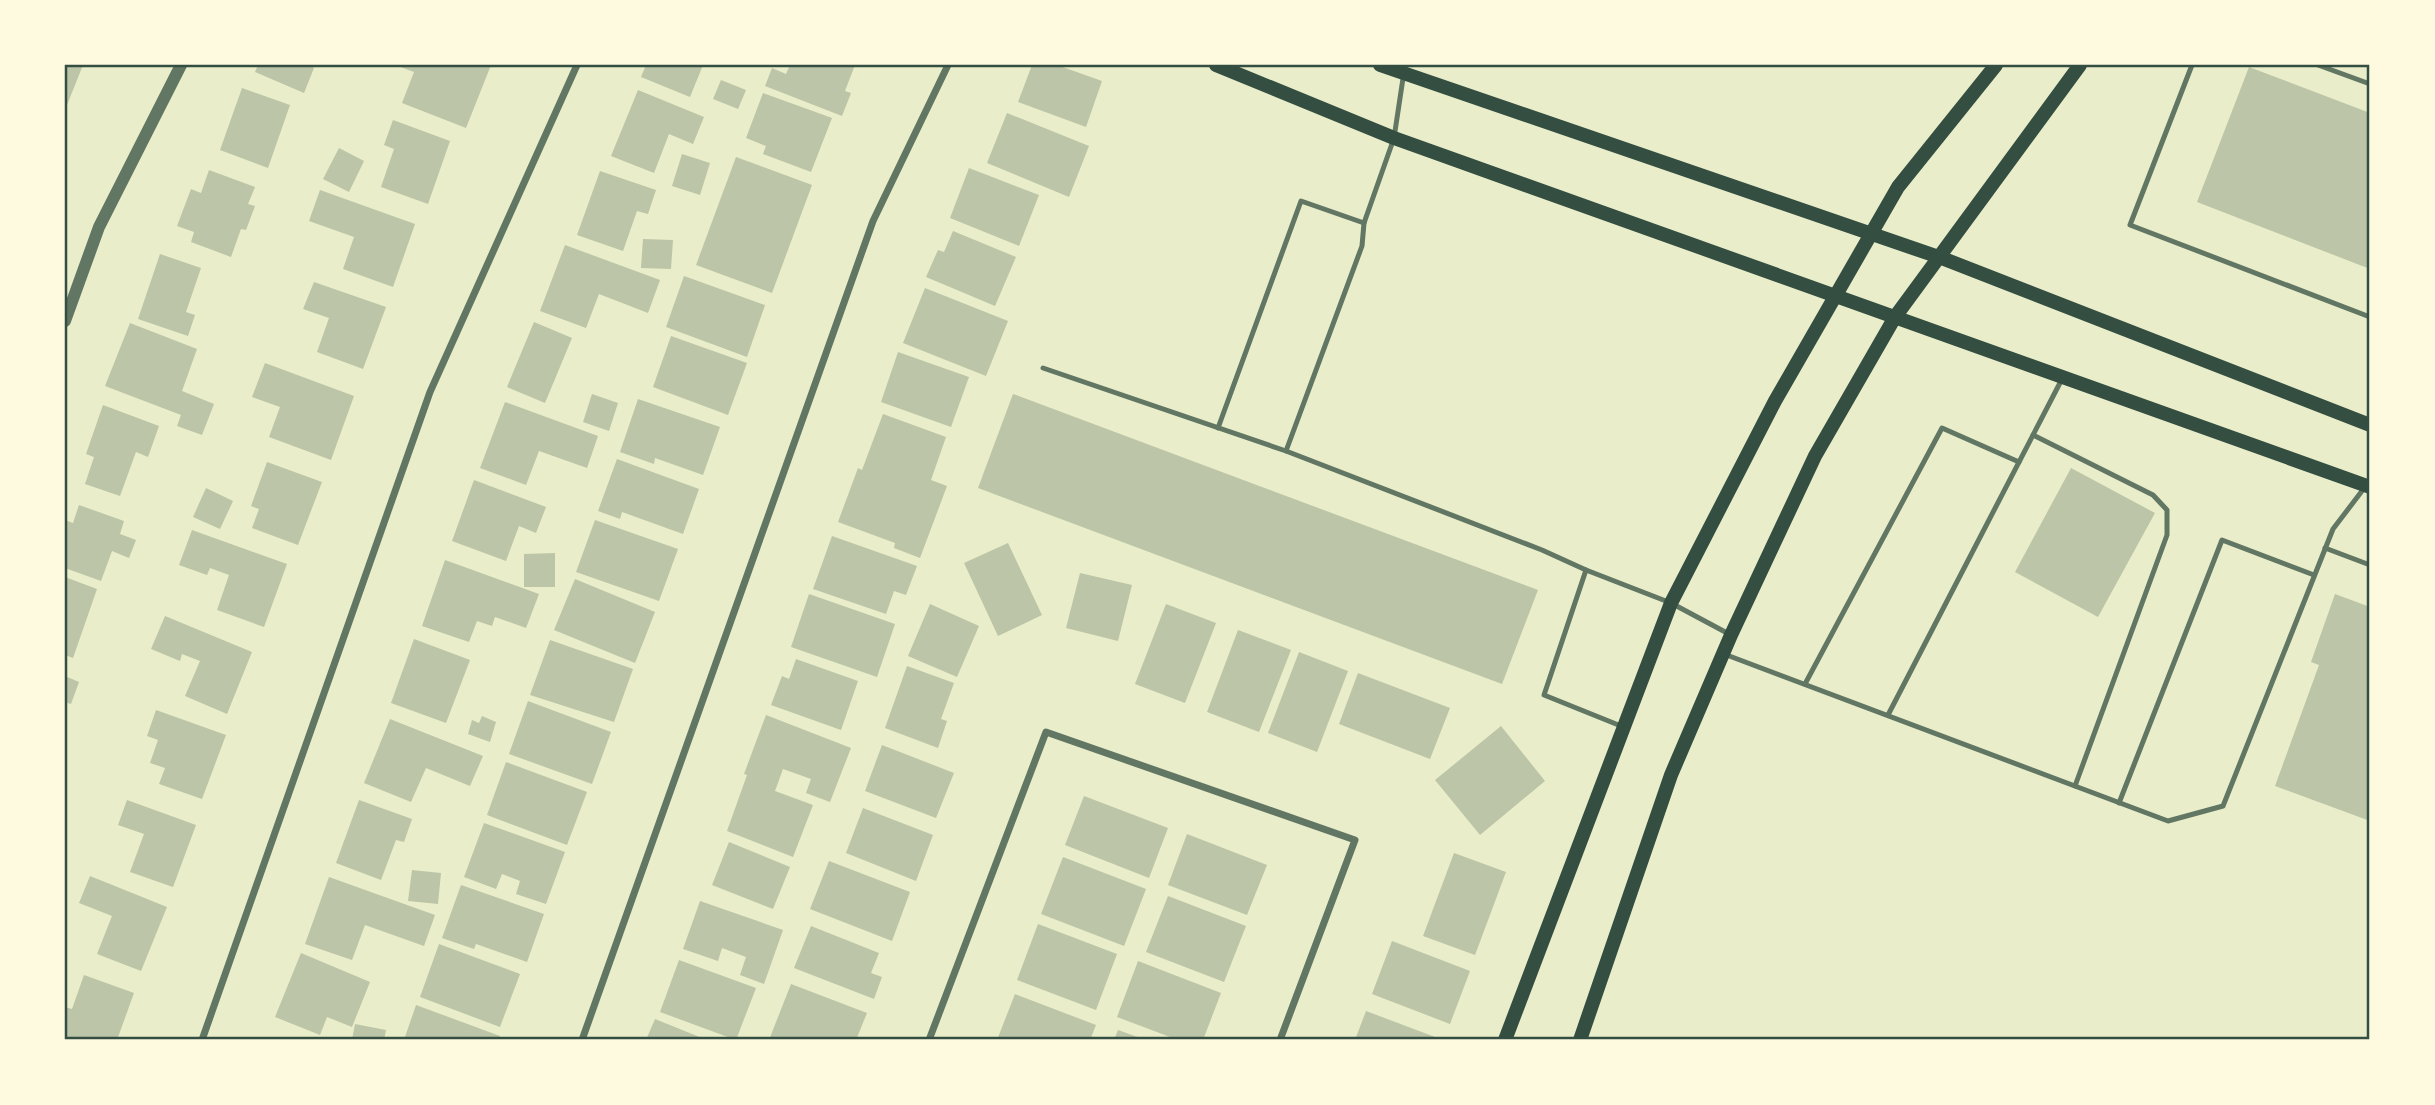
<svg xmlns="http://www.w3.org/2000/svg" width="2435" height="1105" viewBox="0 0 2435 1105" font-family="Figtree,sans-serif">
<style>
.building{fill:#bcc5a7}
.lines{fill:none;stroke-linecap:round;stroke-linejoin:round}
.service{stroke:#617663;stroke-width:5}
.minor{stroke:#617663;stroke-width:7}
.tertiary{stroke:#617663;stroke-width:12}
.secondary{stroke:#344e41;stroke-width:14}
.neatline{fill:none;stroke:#344e41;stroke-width:2.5}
</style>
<rect width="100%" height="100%" fill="#e9edc9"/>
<g class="building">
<path d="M 65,65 L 83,65 L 65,110 Z"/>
<path d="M 258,65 L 310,65 L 314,68 L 304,93 L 255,72 Z"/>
<path d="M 395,65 L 491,65 L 466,128 L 402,103 L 414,72 Z"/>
<path d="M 646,65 L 703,65 L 690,97 L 641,77 Z"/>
<path d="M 790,65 L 855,65 L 845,91 L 851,93 L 842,116 L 765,86 L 772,68 L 786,74 Z"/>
<path d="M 1032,65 L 1057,65 L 1102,81 L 1086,127 L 1018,102 Z"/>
<path d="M 2249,67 L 2370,113 L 2370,269 L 2197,202 Z"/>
<path d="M 721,80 L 746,90 L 738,109 L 713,99 Z"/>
<path d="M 242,88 L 290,105 L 268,168 L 220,150 Z"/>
<path d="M 638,90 L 704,117 L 693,144 L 669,134 L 654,173 L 611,156 Z"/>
<path d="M 763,93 L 832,118 L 811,172 L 763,154 L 766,146 L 746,138 Z"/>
<path d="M 1007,113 L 1089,146 L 1069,197 L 987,163 Z"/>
<path d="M 393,120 L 450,141 L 428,204 L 381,187 L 394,149 L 384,145 Z"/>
<path d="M 339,148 L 364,161 L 349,192 L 323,179 Z"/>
<path d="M 682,154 L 710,163 L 700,195 L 672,186 Z"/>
<path d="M 736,157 L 812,185 L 772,293 L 696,265 Z"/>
<path d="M 969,168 L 1039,195 L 1019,246 L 950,218 Z"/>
<path d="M 209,170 L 255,187 L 248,204 L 255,206 L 246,230 L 241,229 L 231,257 L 191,242 L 194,232 L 177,226 L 191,189 L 201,193 Z"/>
<path d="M 600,171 L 656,190 L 648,214 L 637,211 L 623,251 L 577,235 Z"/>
<path d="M 320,190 L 415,224 L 393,287 L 343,269 L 354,237 L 309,221 Z"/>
<path d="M 953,231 L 1016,257 L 995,306 L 926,277 L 938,250 L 944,252 Z"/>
<path d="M 643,239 L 673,240 L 671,269 L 641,268 Z"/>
<path d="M 565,245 L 660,280 L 648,313 L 599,294 L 586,328 L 540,311 Z"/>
<path d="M 160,254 L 201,268 L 186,312 L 195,315 L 188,336 L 138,319 Z"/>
<path d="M 684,276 L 765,305 L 747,357 L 666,327 Z"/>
<path d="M 314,282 L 386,307 L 363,369 L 317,352 L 329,318 L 303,309 Z"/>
<path d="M 925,288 L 1008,321 L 986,376 L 903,343 Z"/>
<path d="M 534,322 L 572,338 L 545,403 L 507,387 Z"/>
<path d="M 130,323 L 197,349 L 182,391 L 214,404 L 202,435 L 177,426 L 181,415 L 105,386 Z"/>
<path d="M 671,336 L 747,363 L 728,415 L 653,387 Z"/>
<path d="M 898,352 L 969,377 L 951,427 L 881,402 Z"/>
<path d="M 265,363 L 354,396 L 331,460 L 269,437 L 280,407 L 252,397 Z"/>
<path d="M 592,394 L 618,403 L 609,431 L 583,422 Z"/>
<path d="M 1013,394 L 1538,590 L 1502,684 L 978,488 Z"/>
<path d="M 638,399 L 720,427 L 703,475 L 655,458 L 654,464 L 620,452 Z"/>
<path d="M 505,402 L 598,436 L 587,468 L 539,451 L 526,485 L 480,468 Z"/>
<path d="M 103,405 L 159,426 L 148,457 L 136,452 L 120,496 L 85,484 L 94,457 L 86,454 Z"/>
<path d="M 883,414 L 946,437 L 931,480 L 947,486 L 920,558 L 894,548 L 895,543 L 838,522 L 858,468 L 862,470 Z"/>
<path d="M 617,459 L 699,489 L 683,534 L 622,512 L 620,519 L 598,511 Z"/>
<path d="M 267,462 L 322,482 L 298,545 L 252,528 L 259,509 L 251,506 Z"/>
<path d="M 2071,468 L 2155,513 L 2098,617 L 2015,572 Z"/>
<path d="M 474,480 L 546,507 L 536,533 L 519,526 L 506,561 L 452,541 Z"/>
<path d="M 206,488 L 233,501 L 220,529 L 193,517 Z"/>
<path d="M 79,505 L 124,521 L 120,534 L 136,540 L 129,558 L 112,551 L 101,581 L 65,568 L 65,520 L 73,523 Z"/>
<path d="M 595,520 L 678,549 L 659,601 L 576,572 Z"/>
<path d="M 192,530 L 287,564 L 264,627 L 217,610 L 229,575 L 210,568 L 207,575 L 179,565 Z"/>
<path d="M 832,536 L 917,566 L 906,595 L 894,591 L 886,614 L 813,589 Z"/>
<path d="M 1008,543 L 1042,615 L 998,636 L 964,563 Z"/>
<path d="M 555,553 L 555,587 L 524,587 L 524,554 Z"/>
<path d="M 445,560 L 539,594 L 526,628 L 495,617 L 492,626 L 477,621 L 469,642 L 422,626 Z"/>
<path d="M 1080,573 L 1132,585 L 1118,641 L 1066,628 Z"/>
<path d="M 65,577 L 97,589 L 73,658 L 65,655 Z"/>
<path d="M 575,579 L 655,612 L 635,663 L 554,630 Z"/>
<path d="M 809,594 L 895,624 L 877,677 L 791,647 Z"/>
<path d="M 2335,594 L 2370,607 L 2370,821 L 2275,786 L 2319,665 L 2311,662 Z"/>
<path d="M 930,604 L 979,626 L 957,677 L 908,656 Z"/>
<path d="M 1166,604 L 1216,623 L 1185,703 L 1135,684 Z"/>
<path d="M 165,616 L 252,652 L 227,714 L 185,696 L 200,661 L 182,654 L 180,661 L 151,649 Z"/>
<path d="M 1238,630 L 1291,650 L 1259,732 L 1207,712 Z"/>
<path d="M 414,639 L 470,660 L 446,723 L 391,703 Z"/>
<path d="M 550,640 L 633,669 L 614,722 L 530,695 Z"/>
<path d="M 1299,652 L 1348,671 L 1317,752 L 1268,733 Z"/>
<path d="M 796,659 L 858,681 L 841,730 L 771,705 L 782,676 L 789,679 Z"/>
<path d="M 907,666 L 954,683 L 941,719 L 947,721 L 938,748 L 885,728 Z"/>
<path d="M 1358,673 L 1450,708 L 1430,759 L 1339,724 Z"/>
<path d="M 65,676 L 79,682 L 71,704 L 65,702 Z"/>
<path d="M 528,701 L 611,732 L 592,784 L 509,754 Z"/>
<path d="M 156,710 L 226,735 L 202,799 L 159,784 L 165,768 L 150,763 L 158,740 L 147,736 Z"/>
<path d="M 766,715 L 851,748 L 830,802 L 806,793 L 811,779 L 783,769 L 775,791 L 813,805 L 793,857 L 727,831 L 747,775 L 744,774 Z"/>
<path d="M 482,716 L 496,722 L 490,742 L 468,734 L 472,720 L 479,723 Z"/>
<path d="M 390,719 L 483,756 L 470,786 L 426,768 L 411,802 L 364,783 Z"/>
<path d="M 1501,726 L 1545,781 L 1480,835 L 1435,780 Z"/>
<path d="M 882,745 L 954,773 L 936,818 L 865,791 Z"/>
<path d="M 506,762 L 587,792 L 567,845 L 487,815 Z"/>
<path d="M 1084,796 L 1168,828 L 1149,878 L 1065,845 Z"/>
<path d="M 127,800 L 196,825 L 173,887 L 130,872 L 144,834 L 118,825 Z"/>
<path d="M 359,800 L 412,819 L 404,842 L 396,840 L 381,880 L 336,863 Z"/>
<path d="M 863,808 L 933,835 L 916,881 L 846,853 Z"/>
<path d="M 484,823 L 565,852 L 546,904 L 516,894 L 520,881 L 502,874 L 496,889 L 464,877 Z"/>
<path d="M 1187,834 L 1267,865 L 1247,915 L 1168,885 Z"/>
<path d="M 729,842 L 790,867 L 773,909 L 712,885 Z"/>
<path d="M 1454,853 L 1506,872 L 1475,955 L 1423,936 Z"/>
<path d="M 1063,857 L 1146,889 L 1124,946 L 1041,914 Z"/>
<path d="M 829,861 L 910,892 L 892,941 L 810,909 Z"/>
<path d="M 412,870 L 441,873 L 438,904 L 408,901 Z"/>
<path d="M 90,876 L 167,907 L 141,971 L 97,954 L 112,916 L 79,903 Z"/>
<path d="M 329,877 L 435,915 L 424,946 L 365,925 L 352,960 L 305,944 Z"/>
<path d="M 461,885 L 544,914 L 527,962 L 476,944 L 474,949 L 442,938 Z"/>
<path d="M 1168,896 L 1246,926 L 1224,982 L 1146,952 Z"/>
<path d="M 700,901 L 783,930 L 764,984 L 740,975 L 746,957 L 722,948 L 718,961 L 683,949 Z"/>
<path d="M 1038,924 L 1117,954 L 1096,1010 L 1017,980 Z"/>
<path d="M 811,926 L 879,953 L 871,973 L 882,977 L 874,999 L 794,968 Z"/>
<path d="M 1392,941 L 1470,971 L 1450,1024 L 1372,994 Z"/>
<path d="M 439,944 L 520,974 L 500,1027 L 420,997 Z"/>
<path d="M 301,953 L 370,982 L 352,1027 L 327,1017 L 320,1035 L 275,1017 Z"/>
<path d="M 679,960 L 756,988 L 736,1040 L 660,1012 Z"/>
<path d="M 1138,961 L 1221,993 L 1203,1040 L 1178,1040 L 1117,1017 Z"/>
<path d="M 84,975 L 134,993 L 117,1040 L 65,1040 L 65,1007 L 72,1009 Z"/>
<path d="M 791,984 L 867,1013 L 856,1040 L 769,1040 Z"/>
<path d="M 1015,994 L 1096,1025 L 1090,1040 L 997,1040 Z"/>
<path d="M 416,1005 L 500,1036 L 498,1040 L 404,1040 Z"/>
<path d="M 1366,1011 L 1443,1040 L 1355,1040 Z"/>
<path d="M 655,1019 L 707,1040 L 646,1040 Z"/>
<path d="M 355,1024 L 386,1030 L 384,1040 L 352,1040 Z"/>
<path d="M 1118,1030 L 1146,1040 L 1114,1040 Z"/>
</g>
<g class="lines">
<g class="service">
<path d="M 1405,65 L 1394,138 L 1364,223 L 1362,246 L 1286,451 L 1542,550 L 1586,570"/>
<path d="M 2192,65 L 2130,225 L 2370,317"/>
<path d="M 2318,65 L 2370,84"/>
<path d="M 1043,368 L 1286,451"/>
<path d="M 1218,428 L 1301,201 L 1364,223"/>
<path d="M 2033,435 L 2153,495 L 2167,510 L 2167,535 L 2075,786"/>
<path d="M 2325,548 L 2370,565"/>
<path d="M 1724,654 L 2168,821 L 2223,806 L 2333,529 L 2365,487"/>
<path d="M 1805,684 L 1942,428 L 2019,462"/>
<path d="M 1888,715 L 2062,379"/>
<path d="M 1621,726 L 1544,695 L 1586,570 L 1671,603 L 1729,634"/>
<path d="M 2119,803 L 2222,540 L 2314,575"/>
</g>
<g class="minor">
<path d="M 202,1040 L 430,392 L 577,65"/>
<path d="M 582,1040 L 873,221 L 948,65"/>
<path d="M 929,1040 L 1046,732 L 1355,840 L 1280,1040"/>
</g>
<path class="tertiary" d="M 65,321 L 99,227 L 181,65"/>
<g class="secondary">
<path d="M 1216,65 L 1394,138 L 2370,487"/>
<path d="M 1380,65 L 1939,257 L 2370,425"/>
<path d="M 1505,1040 L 1671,603 L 1775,401 L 1898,187 L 1996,65"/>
<path d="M 1580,1040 L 1671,775 L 1731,635 L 1815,456 L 1895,317 L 2080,65"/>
</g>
</g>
<rect width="2435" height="1105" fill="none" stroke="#fefae0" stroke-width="133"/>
<rect x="66" y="66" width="2302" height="972" class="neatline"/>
</svg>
